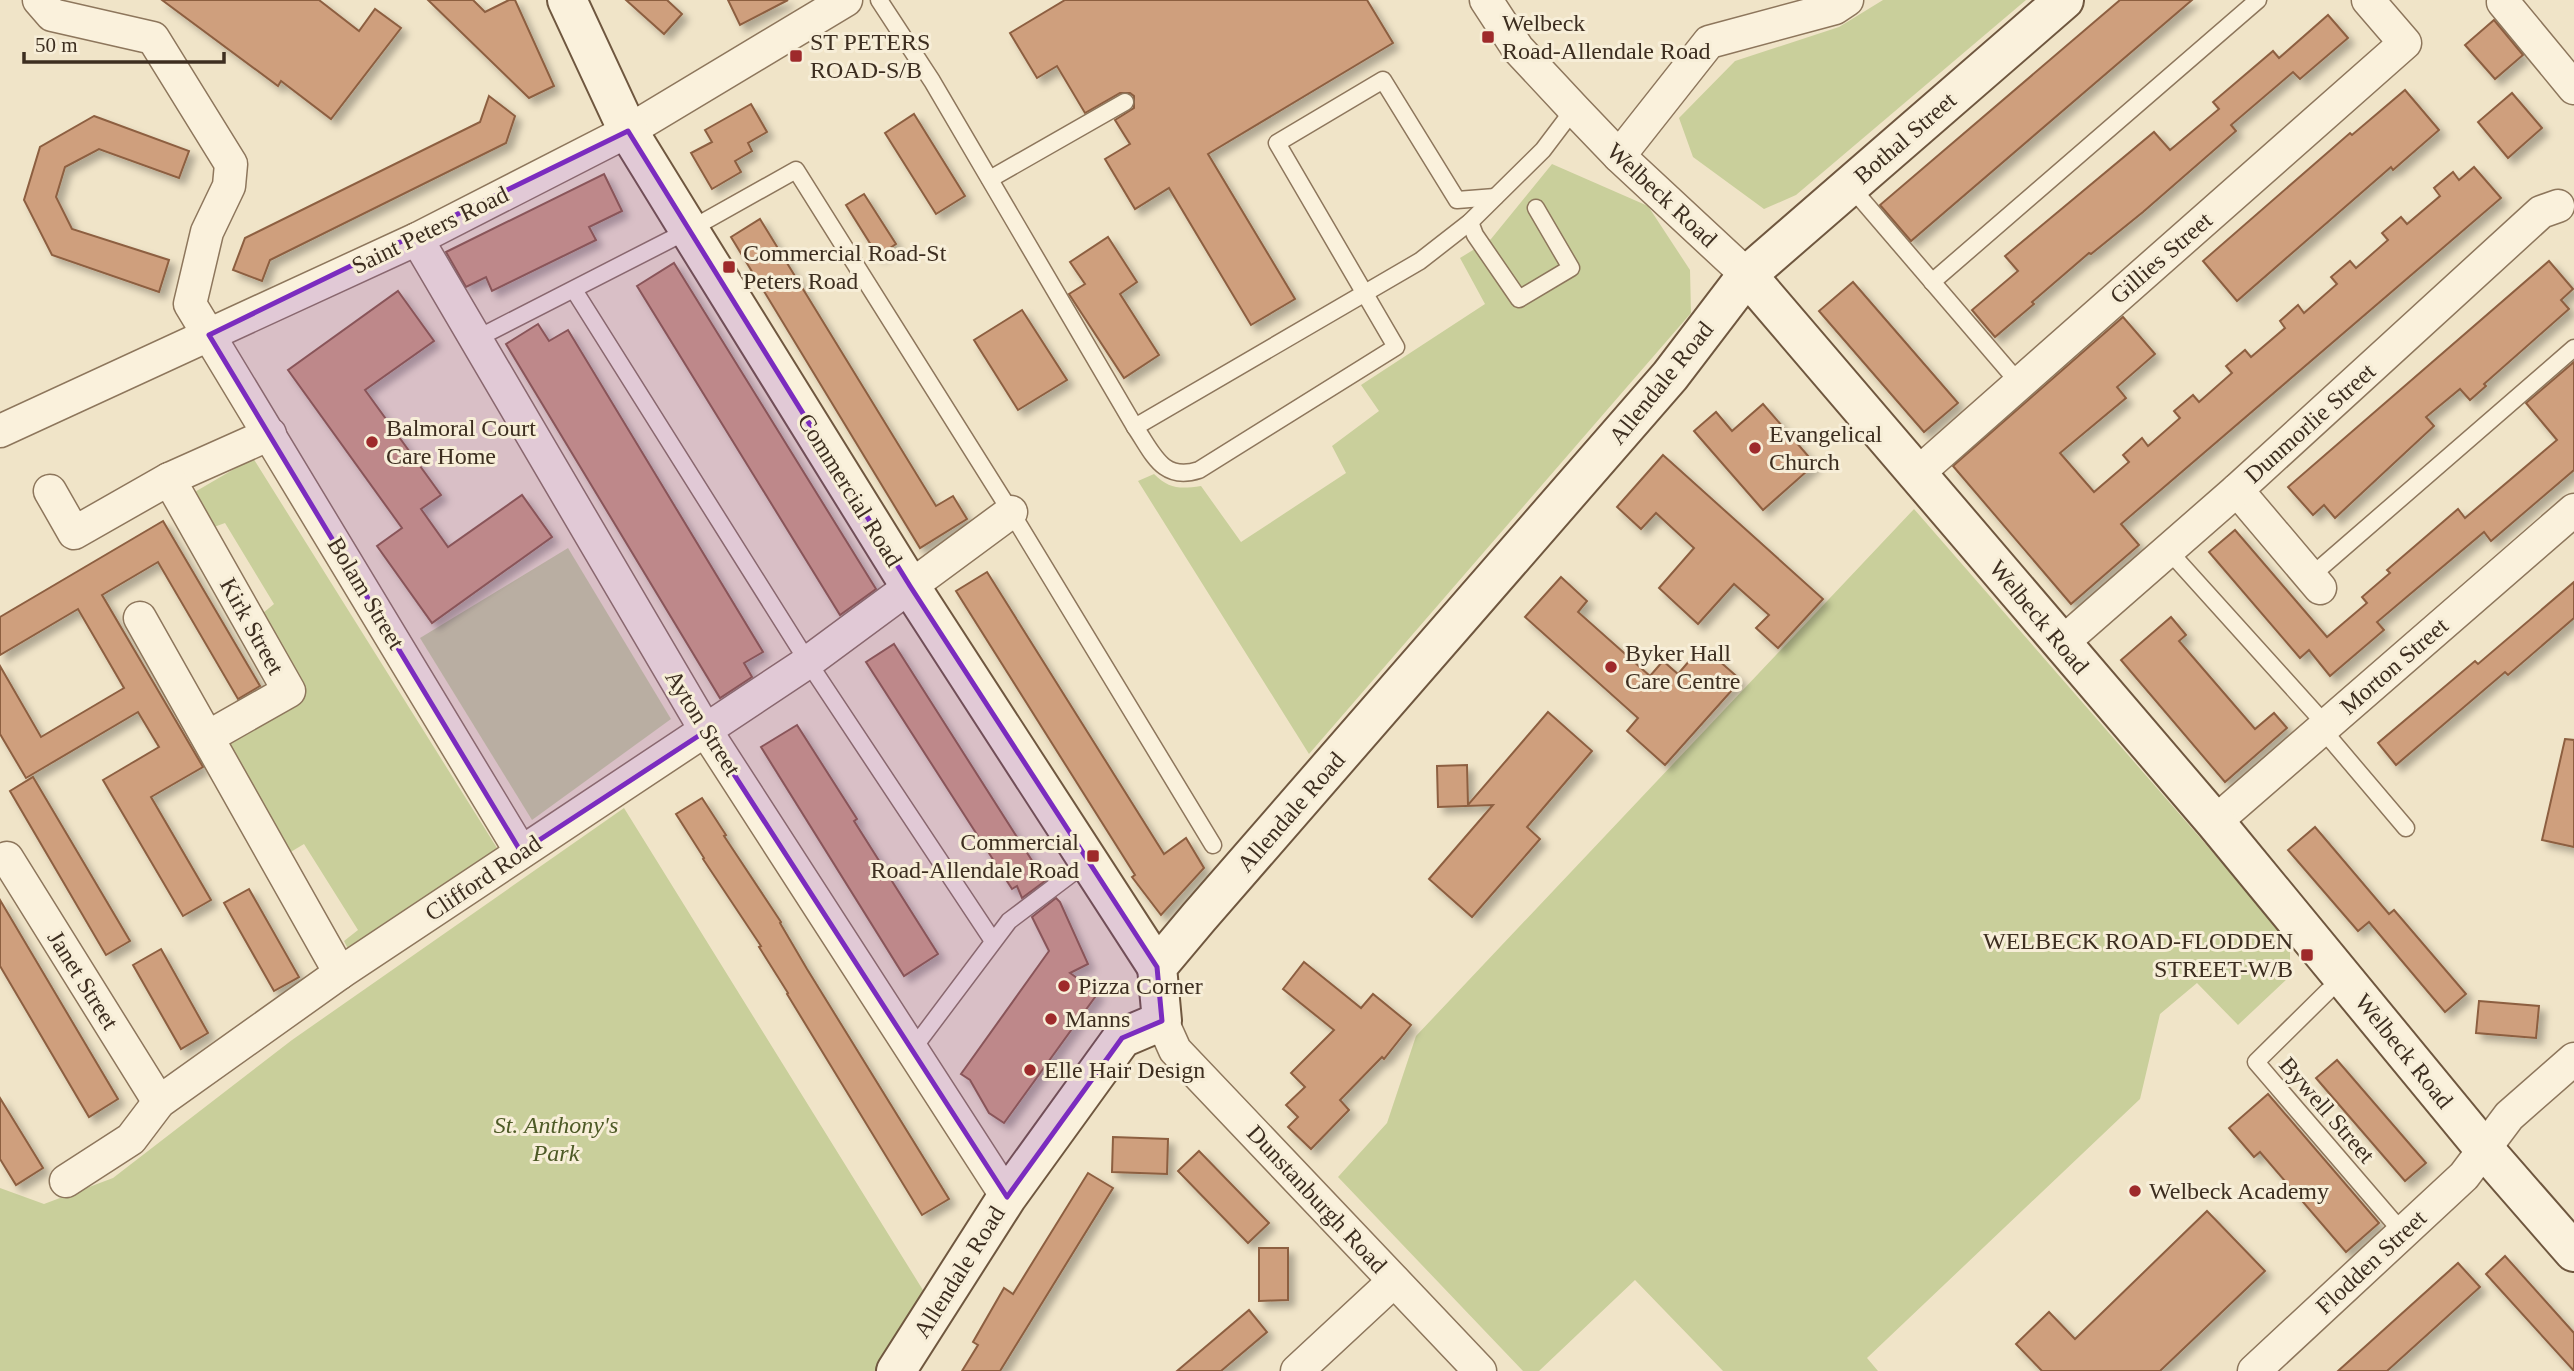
<svg xmlns="http://www.w3.org/2000/svg" width="2574" height="1371" viewBox="0 0 2574 1371" font-family="Georgia,serif">
<style>
.green{fill:#c9cf9b}
.building{fill:#cf9f7d;stroke:#8d5f41;stroke-width:2;filter:url(#shadow)}
.lines{fill:none;stroke-linecap:round;stroke-linejoin:round}
.lane-casing{stroke:#8d765c;stroke-width:19}
.street-casing{stroke:#8d765c;stroke-width:35}
.secondary-casing{stroke:#6f573f;stroke-width:42}
.lane{stroke:#faf1dc;stroke-width:16}
.street{stroke:#faf1dc;stroke-width:32}
.secondary{stroke:#faf1dc;stroke-width:38}
.marked{fill:#7b2cbf;fill-opacity:0.2;stroke:#7b2cbf;stroke-width:5;stroke-linejoin:round}
.poi-dot{fill:#9e2a2b;stroke:#f7eed8;stroke-width:2.5}
.labels{text-anchor:middle;stroke-width:6;stroke-linejoin:round;paint-order:stroke}
.poi-label{font-size:24px;fill:#3d2e20;stroke:#f7eed8;text-anchor:start}
.street-label{font-size:24px;fill:#3d2e20;stroke:#f7eed8}
.park-label{font-size:24px;font-style:italic;fill:#4d5a26;stroke:#f7eed8}
</style>
<defs>
<filter id="shadow"><feDropShadow dx="6" dy="6" stdDeviation="3.5" flood-color="#0004"/></filter>
</defs>
<rect width="100%" height="100%" fill="#f0e4c8"/>
<g class="green">
<path d="M 1883,0 L 2026,0 L 1796,195 L 1764,209 L 1693,157 L 1679,118 L 1735,61 L 1839,27 Z"/>
<path d="M 1552,164 L 1648,206 L 1690,270 L 1691,313 L 1309,754 L 1138,481 L 1154,474 C 1169,489 1180,489 1201,486 L 1241,542 L 1346,473 L 1332,446 L 1379,411 L 1361,385 L 1485,304 L 1460,258 L 1491,239 Z"/>
<path d="M 253,458 L 497,848 L 350,953 L 344,941 L 358,930 L 304,844 L 289,853 L 222,737 L 298,690 L 258,617 L 274,604 L 225,523 L 214,527 L 193,493 Z"/>
<path d="M 1914,509 L 2290,941 L 2290,976 L 2238,1025 L 2197,983 L 2160,1014 L 2140,1099 L 1867,1358 L 1878,1371 L 1723,1371 L 1635,1280 L 1539,1371 L 1523,1371 L 1338,1177 L 1387,1123 L 1416,1036 Z"/>
<path d="M 568,548 L 671,719 L 532,820 L 420,638 Z"/>
<path d="M 624,808 L 926,1295 L 876,1371 L 0,1371 L 0,1188 L 44,1204 L 113,1178 L 292,1040 Z"/>
</g>
<g class="building">
<path d="M 162,0 L 319,0 L 359,31 L 375,9 L 401,28 L 331,119 L 281,81 L 278,86 Z"/>
<path d="M 428,0 L 473,0 L 485,12 L 509,0 L 515,0 L 554,86 L 529,98 Z"/>
<path d="M 626,0 L 667,0 L 682,14 L 664,34 Z"/>
<path d="M 728,0 L 788,0 L 740,25 Z"/>
<path d="M 1065,0 L 1367,0 L 1393,43 L 1208,154 L 1295,299 L 1251,325 L 1169,188 L 1135,209 L 1105,159 L 1130,144 L 1115,120 L 1134,108 L 1134,96 L 1130,93 L 1120,93 L 1085,113 L 1057,66 L 1037,78 L 1010,33 Z"/>
<path d="M 2120,0 L 2192,0 L 1911,241 L 1880,205 Z"/>
<path d="M 2328,15 L 2348,38 L 2300,79 L 2293,72 L 2231,125 L 2236,131 L 2143,212 L 2091,254 L 2089,253 L 2032,302 L 2034,304 L 1995,337 L 1972,310 L 2018,271 L 2005,256 L 2154,132 L 2170,150 L 2219,109 L 2213,102 L 2273,51 L 2279,58 Z"/>
<path d="M 2494,20 L 2523,55 L 2495,79 L 2465,45 Z"/>
<path d="M 2405,90 L 2439,130 L 2393,170 L 2391,167 L 2237,301 L 2203,261 L 2350,133 L 2352,135 Z"/>
<path d="M 2512,93 L 2542,128 L 2508,158 L 2478,122 Z"/>
<path d="M 489,96 L 515,116 L 506,143 L 270,260 L 262,281 L 233,270 L 245,238 L 480,122 Z"/>
<path d="M 751,104 L 767,132 L 748,143 L 752,151 L 735,161 L 741,172 L 712,189 L 691,153 L 712,142 L 705,130 Z"/>
<path d="M 914,114 L 965,196 L 936,214 L 885,133 Z"/>
<path d="M 94,116 L 189,151 L 179,178 L 99,149 L 65,167 L 56,197 L 72,229 L 169,260 L 159,292 L 52,255 L 24,200 L 40,147 Z"/>
<path d="M 2474,167 L 2501,198 L 2121,524 L 2139,545 L 2071,604 L 1953,466 L 2123,317 L 2155,354 L 2117,387 L 2126,398 L 2060,453 L 2094,492 L 2129,462 L 2123,455 L 2142,438 L 2148,446 L 2180,418 L 2174,411 L 2193,395 L 2199,402 L 2232,373 L 2226,366 L 2245,350 L 2251,357 L 2285,328 L 2280,321 L 2298,305 L 2304,313 L 2337,284 L 2331,277 L 2350,261 L 2356,268 L 2388,240 L 2382,233 L 2401,217 L 2407,224 L 2440,196 L 2434,188 L 2453,172 L 2459,180 Z"/>
<path d="M 604,174 L 622,211 L 589,227 L 596,240 L 492,291 L 486,277 L 466,287 L 446,252 Z"/>
<path d="M 864,194 L 896,244 L 878,256 L 846,205 Z"/>
<path d="M 760,219 L 936,506 L 953,496 L 967,519 L 920,548 L 731,237 Z"/>
<path d="M 1108,237 L 1137,282 L 1120,294 L 1159,355 L 1124,378 L 1069,294 L 1085,284 L 1070,262 Z"/>
<path d="M 2549,261 L 2573,289 L 2561,300 L 2569,309 L 2484,384 L 2486,386 L 2470,400 L 2460,389 L 2426,417 L 2434,426 L 2335,518 L 2324,505 L 2313,515 L 2288,487 Z"/>
<path d="M 674,263 L 876,589 L 840,615 L 637,286 Z"/>
<path d="M 1853,282 L 1958,403 L 1924,432 L 1819,311 Z"/>
<path d="M 398,291 L 434,341 L 365,390 L 441,495 L 421,509 L 448,547 L 522,495 L 552,537 L 432,623 L 377,546 L 402,528 L 288,370 Z"/>
<path d="M 1022,310 L 1067,380 L 1018,410 L 974,340 Z"/>
<path d="M 538,324 L 549,341 L 568,330 L 763,652 L 744,663 L 752,677 L 720,698 L 506,344 Z"/>
<path d="M 2574,362 L 2574,470 L 2491,541 L 2484,532 L 2409,595 L 2377,622 L 2384,630 L 2330,676 L 2309,650 L 2300,658 L 2209,552 L 2235,530 L 2327,637 L 2367,603 L 2362,597 L 2390,573 L 2387,570 L 2458,509 L 2465,518 L 2557,440 L 2526,403 Z"/>
<path d="M 1763,404 L 1815,464 L 1763,510 L 1694,431 L 1716,412 L 1732,431 Z"/>
<path d="M 1663,455 L 1823,599 L 1778,648 L 1756,628 L 1769,615 L 1734,584 L 1698,624 L 1659,588 L 1694,548 L 1656,513 L 1641,529 L 1617,507 Z"/>
<path d="M 163,521 L 260,686 L 238,699 L 158,562 L 102,595 L 203,767 L 151,797 L 211,900 L 183,916 L 103,780 L 159,747 L 138,712 L 26,778 L 0,734 L 0,666 L 41,737 L 124,688 L 78,609 L 0,655 L 0,617 Z"/>
<path d="M 987,572 L 1164,854 L 1186,838 L 1204,868 L 1161,915 L 1132,877 L 1135,875 L 956,591 Z"/>
<path d="M 1561,577 L 1587,601 L 1578,612 L 1650,676 L 1663,661 L 1678,674 L 1702,646 L 1741,680 L 1665,765 L 1627,731 L 1638,718 L 1525,617 Z"/>
<path d="M 2574,582 L 2574,618 L 2508,675 L 2505,672 L 2396,765 L 2378,743 L 2475,661 L 2478,664 Z"/>
<path d="M 2171,617 L 2186,635 L 2179,641 L 2255,729 L 2274,713 L 2287,728 L 2225,782 L 2121,660 Z"/>
<path d="M 894,644 L 1045,881 L 1022,898 L 1017,886 L 1012,889 L 866,662 Z"/>
<path d="M 1548,712 L 1592,751 L 1527,827 L 1540,839 L 1472,917 L 1429,879 L 1493,805 L 1438,807 L 1437,766 L 1467,765 L 1468,805 Z"/>
<path d="M 797,725 L 857,819 L 854,821 L 938,954 L 904,976 L 761,747 Z"/>
<path d="M 2565,739 L 2574,740 L 2574,847 L 2542,840 Z"/>
<path d="M 33,777 L 130,941 L 106,955 L 10,791 Z"/>
<path d="M 702,798 L 726,835 L 724,836 L 781,922 L 780,923 L 807,969 L 949,1199 L 922,1215 L 787,994 L 788,993 L 759,947 L 761,946 L 703,859 L 704,858 L 676,814 Z"/>
<path d="M 2315,827 L 2389,914 L 2394,910 L 2466,994 L 2445,1012 L 2369,922 L 2358,931 L 2288,850 Z"/>
<path d="M 249,889 L 299,977 L 274,991 L 224,903 Z"/>
<path d="M 1056,898 L 1060,902 L 1088,964 L 1070,973 L 1098,993 L 1004,1123 L 989,1113 L 970,1080 L 961,1074 L 1049,951 L 1032,917 Z"/>
<path d="M 0,900 L 118,1099 L 89,1117 L 0,966 Z"/>
<path d="M 161,949 L 208,1033 L 181,1049 L 133,965 Z"/>
<path d="M 1304,962 L 1361,1008 L 1373,994 L 1411,1025 L 1384,1059 L 1382,1057 L 1340,1100 L 1349,1110 L 1311,1149 L 1288,1127 L 1298,1117 L 1286,1105 L 1305,1087 L 1291,1073 L 1334,1030 L 1283,989 Z"/>
<path d="M 2479,1001 L 2539,1006 L 2536,1038 L 2476,1033 Z"/>
<path d="M 2337,1060 L 2426,1163 L 2405,1181 L 2316,1078 Z"/>
<path d="M 2268,1094 L 2379,1223 L 2346,1252 L 2260,1152 L 2254,1157 L 2229,1128 Z"/>
<path d="M 0,1098 L 43,1168 L 16,1185 L 0,1159 Z"/>
<path d="M 1113,1137 L 1168,1139 L 1167,1174 L 1112,1172 Z"/>
<path d="M 1199,1151 L 1269,1223 L 1248,1243 L 1178,1171 Z"/>
<path d="M 1088,1173 L 1113,1188 L 1000,1371 L 962,1371 L 978,1345 L 973,1342 L 1004,1288 L 1013,1294 Z"/>
<path d="M 2207,1211 L 2265,1271 L 2160,1371 L 2042,1371 L 2016,1344 L 2049,1312 L 2075,1339 Z"/>
<path d="M 1259,1248 L 1288,1248 L 1288,1300 L 1259,1301 Z"/>
<path d="M 2505,1256 L 2574,1333 L 2574,1371 L 2486,1274 Z"/>
<path d="M 2458,1263 L 2480,1287 L 2387,1371 L 2338,1371 Z"/>
<path d="M 1249,1310 L 1267,1332 L 1221,1371 L 1177,1371 Z"/>
</g>
<g class="lines">
<defs>
<g id="lane">
<path d="M 879,0 L 932,81 L 1135,427 L 1420,261 L 1470,222 L 1543,150 L 1574,109"/>
<path d="M 990,179 L 1125,102"/>
<path d="M 1850,186 L 2019,383"/>
<path d="M 1470,222 L 1475,235 L 1519,299 L 1571,268 L 1536,208"/>
<path d="M 1932,282 L 2258,0"/>
<path d="M 574,290 L 808,662 L 993,941"/>
<path d="M 476,339 L 689,230 L 796,170 L 1011,512 L 1213,845"/>
<path d="M 1135,427 C 1153,453 1162,482 1199,470 L 1396,347 L 1277,143 L 1383,80 L 1457,200 L 1495,197"/>
<path d="M 2168,550 L 2326,725"/>
<path d="M 2311,576 L 2574,348"/>
<path d="M 2322,729 L 2406,828"/>
<path d="M 2328,991 L 2256,1062 L 2403,1233"/>
<path d="M 912,1050 L 1009,921 L 1087,862"/>
</g>
<g id="street">
<path d="M 39,0 L 52,15 L 153,38 L 231,164 L 229,186 L 207,232 L 190,304 L 521,852"/>
<path d="M 1486,0 L 1518,49 L 1574,109 L 1619,156 L 1747,275"/>
<path d="M 2503,2 L 2574,88"/>
<path d="M 1619,156 L 1709,42 L 1835,8 L 1847,0"/>
<path d="M 417,239 L 706,731 L 1007,1197"/>
<path d="M 0,431 L 417,239 L 628,131 L 846,0"/>
<path d="M 1917,474 L 2405,43 L 2368,0"/>
<path d="M 169,479 L 270,434"/>
<path d="M 2237,490 L 2320,588"/>
<path d="M 50,491 L 74,533 L 169,479 L 289,691 L 208,737"/>
<path d="M 140,618 L 340,973"/>
<path d="M 2062,643 L 2237,490 L 2541,212 L 2558,206"/>
<path d="M 2215,822 L 2574,510"/>
<path d="M 7,858 L 159,1102"/>
<path d="M 1162,1021 L 1175,1050 L 1480,1371"/>
<path d="M 66,1181 L 131,1139 L 159,1102 L 340,973 L 808,662 L 1011,512"/>
<path d="M 1297,1371 L 1394,1281"/>
<path d="M 2254,1371 L 2464,1176 L 2509,1116 L 2574,1059"/>
</g>
<g id="secondary">
<path d="M 567,0 L 628,131 L 689,230 L 910,586 L 1157,967"/>
<path d="M 1747,275 L 2215,822 L 2485,1150 L 2574,1252"/>
<path d="M 896,1371 L 1007,1197 L 1122,1038 L 1162,1021 L 1157,967 L 1199,917 L 1670,376 L 1747,275 L 2064,0"/>
</g>
</defs>
<use href="#lane" class="lane-casing"/>
<use href="#street" class="street-casing"/>
<use href="#secondary" class="secondary-casing"/>
<use href="#lane" class="lane"/>
<use href="#street" class="street"/>
<use href="#secondary" class="secondary"/>
</g>
<path class="marked" d="M 628,131 L 910,586 L 1157,967 L 1162,1021 L 1122,1038 L 1007,1197 L 706,731 L 521,852 L 209,335 Z"/>
<g class="poi-dot">
<rect x="1481" y="30" width="14" height="14" rx="3.5"/>
<rect x="789" y="49" width="14" height="14" rx="3.5"/>
<rect x="722" y="260" width="14" height="14" rx="3.5"/>
<circle cx="372" cy="442" r="7"/>
<circle cx="1755" cy="448" r="7"/>
<circle cx="1611" cy="667" r="7"/>
<rect x="1086" y="849" width="14" height="14" rx="3.5"/>
<rect x="2300" y="948" width="14" height="14" rx="3.5"/>
<circle cx="1064" cy="986" r="7"/>
<circle cx="1051" cy="1019" r="7"/>
<circle cx="1030" cy="1070" r="7"/>
<circle cx="2135" cy="1191" r="7"/>
</g>
<g class="labels">
<g class="poi-label">
<text x="1502" y="31">Welbeck<tspan x="1502" dy="28">Road-Allendale Road</tspan></text>
<text x="810" y="50">ST PETERS<tspan x="810" dy="28">ROAD-S/B</tspan></text>
<text x="743" y="261">Commercial Road-St<tspan x="743" dy="28">Peters Road</tspan></text>
<text x="386" y="436">Balmoral Court<tspan x="386" dy="28">Care Home</tspan></text>
<text x="1769" y="442">Evangelical<tspan x="1769" dy="28">Church</tspan></text>
<text x="1625" y="661">Byker Hall<tspan x="1625" dy="28">Care Centre</tspan></text>
<text x="1079" y="850" text-anchor="end">Commercial<tspan x="1079" dy="28">Road-Allendale Road</tspan></text>
<text x="2293" y="949" text-anchor="end">WELBECK ROAD-FLODDEN<tspan x="2293" dy="28">STREET-W/B</tspan></text>
<text x="1078" y="994">Pizza Corner</text>
<text x="1065" y="1027">Manns</text>
<text x="1044" y="1078">Elle Hair Design</text>
<text x="2149" y="1199">Welbeck Academy</text>
</g>
<g class="street-label">
<text transform="translate(1905 138) rotate(-41)" y="8">Bothal Street</text>
<text transform="translate(1662 195) rotate(43)" y="8">Welbeck Road</text>
<text transform="translate(430 230) rotate(-26)" y="8">Saint Peters Road</text>
<text transform="translate(2161 258) rotate(-41)" y="8">Gillies Street</text>
<text transform="translate(1661 383) rotate(-51)" y="8">Allendale Road</text>
<text transform="translate(2310 423) rotate(-42)" y="8">Dunmorlie Street</text>
<text transform="translate(850 490) rotate(58)" y="8">Commercial Road</text>
<text transform="translate(366 593) rotate(59)" y="8">Bolam Street</text>
<text transform="translate(2039 617) rotate(50)" y="8">Welbeck Road</text>
<text transform="translate(252 626) rotate(61)" y="8">Kirk Street</text>
<text transform="translate(2394 666) rotate(-41)" y="8">Morton Street</text>
<text transform="translate(703 723) rotate(58)" y="8">Ayton Street</text>
<text transform="translate(1291 812) rotate(-49)" y="8">Allendale Road</text>
<text transform="translate(483 878) rotate(-34)" y="8">Clifford Road</text>
<text transform="translate(83 980) rotate(58)" y="8">Janet Street</text>
<text transform="translate(2404 1051) rotate(51)" y="8">Welbeck Road</text>
<text transform="translate(2327 1110) rotate(49)" y="8">Bywell Street</text>
<text transform="translate(1317 1199) rotate(47)" y="8">Dunstanburgh Road</text>
<text transform="translate(2371 1262) rotate(-43)" y="8">Flodden Street</text>
<text transform="translate(959 1272) rotate(-58)" y="8">Allendale Road</text>
</g>
<g class="park-label">
<text x="556" y="1133">St. Anthony's<tspan x="556" dy="28">Park</tspan></text>
</g>
</g>
<path d="M24 52v10h200v-10" fill="none" stroke="#3d2e20" stroke-width="3.5"/>
<text x="35" y="52" font-size="21" fill="#3d2e20" stroke="#f7eed8" stroke-width="5" paint-order="stroke">50 m</text>
</svg>
